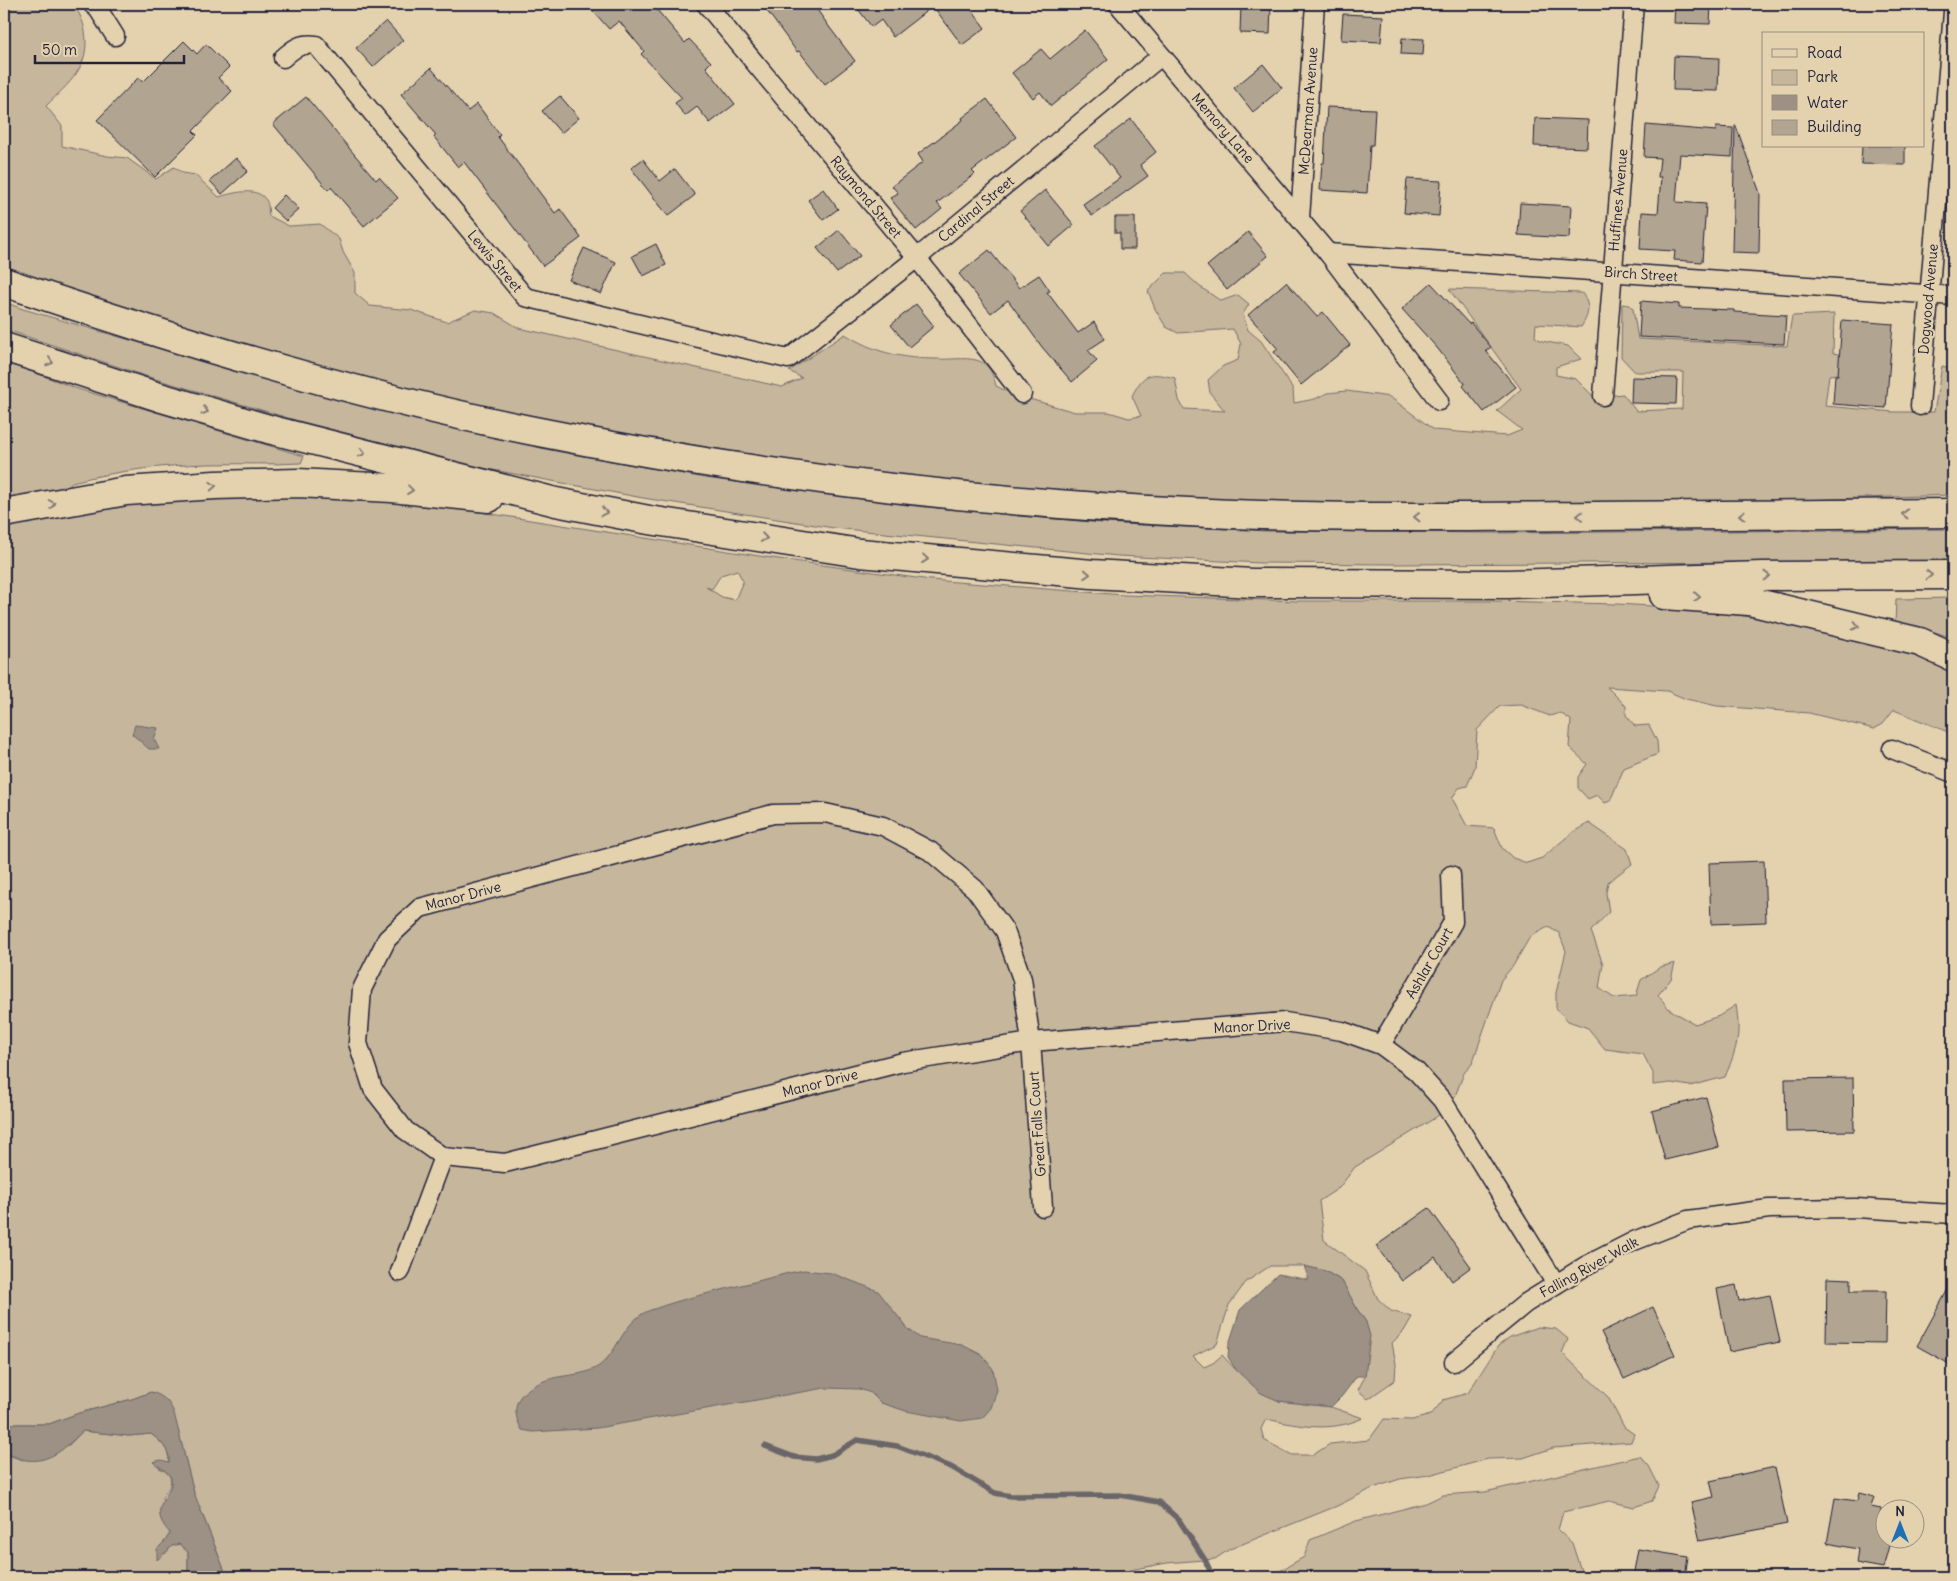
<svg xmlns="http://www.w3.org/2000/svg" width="1957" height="1581" viewBox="0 0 1957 1581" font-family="Delius,sans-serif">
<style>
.green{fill:#c5b69c;stroke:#746c6c;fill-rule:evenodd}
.water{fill:#9c9184;stroke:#6b6567}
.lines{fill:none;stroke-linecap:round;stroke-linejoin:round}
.stream{stroke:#6b6567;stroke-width:5.5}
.building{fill:#b1a491;stroke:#22223b}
.minor-casing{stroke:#22223b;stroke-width:21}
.motorway-casing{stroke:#22223b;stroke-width:31}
.minor{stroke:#e4d2af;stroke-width:18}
.motorway{stroke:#e4d2af;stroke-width:28}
.oneway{stroke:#837a75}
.labels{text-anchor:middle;stroke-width:4.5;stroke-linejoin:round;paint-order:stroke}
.street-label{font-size:14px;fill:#22223b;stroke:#e4d2af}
</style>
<rect width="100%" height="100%" fill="#e4d2af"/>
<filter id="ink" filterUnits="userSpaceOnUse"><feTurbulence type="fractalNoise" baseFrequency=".02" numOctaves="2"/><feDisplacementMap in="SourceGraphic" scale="10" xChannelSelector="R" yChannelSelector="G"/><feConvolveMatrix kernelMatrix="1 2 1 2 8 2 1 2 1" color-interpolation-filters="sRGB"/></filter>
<g filter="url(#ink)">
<g class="green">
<path d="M 4,4 L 71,4 C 79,10 83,21 85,31 C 91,67 69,83 46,106 L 62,126 L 62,146 L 107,156 L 127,158 L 156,179 L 174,167 L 183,173 L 195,175 L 219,197 C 232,193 257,186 266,200 C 269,204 268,211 269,216 L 289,226 L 320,224 L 339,239 L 343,252 L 355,273 L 355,293 L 370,306 L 411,310 L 447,322 L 475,310 L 494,313 L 519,328 L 782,387 L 802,378 L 789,371 L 845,334 C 873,352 903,359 937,359 C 949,360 964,357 976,360 C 989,363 993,374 996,386 L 1012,394 L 1075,412 L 1109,412 L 1129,418 L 1141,416 L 1132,396 C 1144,372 1150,372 1175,378 L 1179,400 L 1184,409 L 1225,411 L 1210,393 L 1208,380 L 1223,366 L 1238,360 L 1241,344 L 1233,329 L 1178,333 L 1166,327 L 1155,309 L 1148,291 L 1166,273 L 1185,273 L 1199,286 L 1221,301 L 1238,295 L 1249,304 L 1243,314 L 1248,330 L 1261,341 L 1293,389 L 1294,403 L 1315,399 L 1327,393 L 1347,391 L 1390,397 L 1434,430 L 1507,436 L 1522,430 L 1497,411 L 1521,389 L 1449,289 L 1582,293 C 1591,306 1589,315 1581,327 L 1536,324 L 1535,337 L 1542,341 L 1568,346 L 1581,359 L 1556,367 L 1556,375 L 1576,379 L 1594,397 L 1623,394 L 1636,411 L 1682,409 L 1683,372 L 1635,372 L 1621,357 L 1622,304 L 1630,305 L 1633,309 L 1638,339 L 1787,346 L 1792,316 L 1834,314 L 1833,353 L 1878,361 L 1876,370 L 1829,375 L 1825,406 L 1894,412 L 1934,412 L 1942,366 L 1953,369 L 1953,495 L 1800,500 L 1302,504 L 1166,498 L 1068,492 L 921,478 L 779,459 L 580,426 L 461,401 L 327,368 L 173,324 L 4,269 Z"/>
<path d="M 4,302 L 23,309 L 175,353 L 368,405 L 550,450 L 705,478 L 915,506 L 1102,523 L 1267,531 L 1492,533 L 1953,529 L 1953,561 L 1391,564 L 1261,563 L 1118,556 L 834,528 L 643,498 L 477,467 L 295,420 L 152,378 L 4,329 Z"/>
<path d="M 4,361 L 78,389 L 304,456 L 301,463 C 271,465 240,463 209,464 C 163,465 116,471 72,482 L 67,491 L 4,504 Z"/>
<path d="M 193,494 L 390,498 L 772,558 L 931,580 L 1124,595 L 1298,601 L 1493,601 L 1617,604 L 1686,608 L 1766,619 L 1899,650 L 1953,670 L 1953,734 L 1894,710 L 1883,724 L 1874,729 L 1809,713 L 1717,706 L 1686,699 L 1667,691 L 1607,687 L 1626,706 L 1626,715 L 1635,726 L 1649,725 L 1657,741 L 1658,754 L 1624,768 L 1610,801 L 1605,803 L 1597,795 L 1588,799 L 1578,788 L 1578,777 L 1587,764 L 1569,747 L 1571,720 L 1560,713 L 1550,716 L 1521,705 L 1500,706 L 1477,730 L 1475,767 L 1467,786 L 1459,788 L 1452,798 L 1467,826 L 1494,828 L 1502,848 L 1513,858 L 1527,863 L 1542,858 L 1573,832 L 1589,823 L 1627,849 L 1632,864 L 1608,882 L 1606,893 L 1609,912 L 1591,931 L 1603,964 L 1599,988 L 1614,998 L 1636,996 L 1641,980 L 1660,967 L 1675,963 L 1671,979 L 1658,995 L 1669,1009 L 1695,1024 L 1719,1016 L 1736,1005 C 1741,1036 1737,1048 1725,1077 L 1690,1086 L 1671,1083 L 1653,1085 L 1653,1073 L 1643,1054 L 1605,1049 L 1588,1028 L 1568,1021 L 1556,1008 L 1556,993 L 1566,951 L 1559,933 L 1548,927 L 1530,937 L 1513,966 L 1501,980 L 1472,1064 L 1464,1073 L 1452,1104 L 1435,1118 L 1355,1167 L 1339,1188 L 1319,1201 L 1324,1240 L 1365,1271 L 1378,1299 L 1391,1311 L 1412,1317 L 1404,1331 L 1392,1343 L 1396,1364 L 1395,1380 L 1368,1399 L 1358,1390 L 1365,1376 L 1366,1322 L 1357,1309 L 1342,1281 L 1325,1271 L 1304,1266 L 1270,1266 L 1246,1282 L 1229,1305 L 1217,1344 L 1193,1356 L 1204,1367 L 1213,1363 L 1222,1355 L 1236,1370 L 1279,1401 L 1331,1407 L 1363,1418 C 1330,1433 1300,1426 1266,1419 L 1261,1429 L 1264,1440 L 1292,1455 L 1313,1455 L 1330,1444 L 1369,1440 L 1384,1419 L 1412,1420 L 1431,1415 L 1443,1400 L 1468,1393 L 1498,1346 L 1510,1337 L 1538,1327 L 1556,1329 L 1568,1339 L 1562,1353 L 1608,1397 L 1624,1427 L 1634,1434 L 1631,1442 L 1553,1448 L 1523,1458 L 1488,1459 L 1429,1475 L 1400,1479 L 1373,1488 L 1337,1506 L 1230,1549 L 1215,1559 L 1167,1563 L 1093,1577 L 227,1577 L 194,1493 L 178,1430 L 151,1392 L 132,1399 L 79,1413 L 49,1424 L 4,1424 L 4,521 ZM 737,570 L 743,581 L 735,600 L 722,597 L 706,587 L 712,589 L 721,575 Z"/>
<path d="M 1953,598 L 1953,638 L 1919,627 L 1953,644 L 1895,625 L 1896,599 Z"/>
<path d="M 83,1431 L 129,1436 L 151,1434 C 161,1442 169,1449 169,1462 L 159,1468 C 176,1476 172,1485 162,1498 L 170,1533 L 166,1541 L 157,1549 L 165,1554 L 172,1546 L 179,1544 L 188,1552 L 188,1577 L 4,1577 L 4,1454 L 23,1460 L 69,1445 Z"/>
<path d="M 1640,1456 L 1649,1466 L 1659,1486 L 1652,1501 L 1634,1507 L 1609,1501 L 1563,1512 L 1558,1530 L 1572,1543 L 1583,1577 L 1241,1577 L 1271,1576 L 1304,1557 L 1310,1540 L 1356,1521 L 1426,1503 L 1443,1495 L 1485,1492 Z"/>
</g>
<g class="water">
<path d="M 135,725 L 158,728 L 154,739 L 159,749 L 149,749 L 132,734 Z"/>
<path d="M 1304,1266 L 1325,1271 L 1342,1281 L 1357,1309 L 1366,1322 L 1370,1336 L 1365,1376 L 1357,1376 L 1342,1396 L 1331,1407 L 1279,1401 L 1261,1393 L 1236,1370 L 1228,1357 L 1229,1344 L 1240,1310 L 1278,1274 L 1309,1280 Z"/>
<path d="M 804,1270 L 831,1273 L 878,1291 L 908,1329 L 920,1338 L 962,1345 L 982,1355 L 993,1369 L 997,1390 L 991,1408 L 982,1418 L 961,1421 L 906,1411 L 881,1403 L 871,1393 L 859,1389 L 825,1388 L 597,1428 L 533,1432 L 522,1430 C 508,1405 519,1391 544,1381 C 560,1374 583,1377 599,1366 C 617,1353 621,1328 642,1314 C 647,1311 654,1309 660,1307 C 685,1298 711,1293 737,1286 C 760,1281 781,1274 804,1270 Z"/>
<path d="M 151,1392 C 164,1396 169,1401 174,1413 L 194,1493 L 227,1577 L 188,1577 L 188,1552 L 179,1544 L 172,1546 L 157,1560 L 157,1549 L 165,1541 L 170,1533 C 144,1505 175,1497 171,1478 C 169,1471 158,1467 153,1462 L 161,1460 L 169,1462 C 170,1450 161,1441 151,1434 L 129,1436 L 83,1431 C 67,1446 50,1464 26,1460 C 19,1459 12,1454 4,1454 L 4,1424 L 49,1424 L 79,1413 L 132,1399 Z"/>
</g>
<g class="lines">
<path class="stream" d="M 765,1446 L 794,1457 L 816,1459 L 832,1455 L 857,1440 L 897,1446 L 951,1467 L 995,1493 L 1011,1496 L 1120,1495 L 1159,1502 L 1179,1520 L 1205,1560 L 1213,1577"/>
</g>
<g class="building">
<path d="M 587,4 L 652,4 L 685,43 L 689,39 L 711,62 L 706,67 L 735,104 L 710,123 L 697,107 L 685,116 L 675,103 L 682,98 L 641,54 L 644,51 L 619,21 L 609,29 Z"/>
<path d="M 762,4 L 813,4 L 830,28 L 855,61 L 825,84 L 799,51 L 797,52 Z"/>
<path d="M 854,4 L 967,4 L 985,28 L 962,45 L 933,6 L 893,37 L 881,20 L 872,27 Z"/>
<path d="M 1241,4 L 1271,4 L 1270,34 L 1240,33 Z"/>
<path d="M 1675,4 L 1711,4 L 1710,24 L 1674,23 Z"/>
<path d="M 1343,14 L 1383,16 L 1381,42 L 1341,40 Z"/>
<path d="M 386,21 L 403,40 L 373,67 L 356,48 Z"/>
<path d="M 1085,30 L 1108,59 L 1051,106 L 1040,92 L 1033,98 L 1012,73 L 1041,49 L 1050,59 Z"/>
<path d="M 1402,38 L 1424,39 L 1423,55 L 1401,54 Z"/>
<path d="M 184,41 L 197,54 L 206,44 L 229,67 L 218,78 L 232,91 L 193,131 L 197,135 L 155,177 L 97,120 L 138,78 L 143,82 Z"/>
<path d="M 1674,56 L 1719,58 L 1718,91 L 1673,90 Z"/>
<path d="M 1263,64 L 1282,88 L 1253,112 L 1234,88 Z"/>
<path d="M 431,68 L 468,111 L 477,104 L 500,135 L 498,137 L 555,213 L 560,209 L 581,238 L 543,266 L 464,162 L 458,167 L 434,137 L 436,135 L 401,94 Z"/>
<path d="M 560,96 L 579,118 L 561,133 L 542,111 Z"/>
<path d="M 306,97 L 376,180 L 379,177 L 398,198 L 364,226 L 331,187 L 328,190 L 273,124 Z"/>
<path d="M 987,99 L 1016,137 L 972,171 L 975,174 L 937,203 L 942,209 L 916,230 L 890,198 L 898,193 L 892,186 L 923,162 L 918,154 L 963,120 L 962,118 Z"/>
<path d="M 1327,107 L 1375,109 L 1373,145 L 1370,145 L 1367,193 L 1320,190 L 1322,163 L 1324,163 Z"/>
<path d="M 1535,118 L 1588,120 L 1587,148 L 1534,146 Z"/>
<path d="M 1131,119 L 1156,152 L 1140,165 L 1148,176 L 1092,216 L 1083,204 L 1120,178 L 1095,146 Z"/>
<path d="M 1646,125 L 1716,131 L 1716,127 L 1733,128 L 1732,157 L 1680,154 L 1676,202 L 1706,204 L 1702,262 L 1674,260 L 1675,251 L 1640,249 L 1642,212 L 1658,213 L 1661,177 L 1658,177 L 1660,158 L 1644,157 Z"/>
<path d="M 1735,126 L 1736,126 L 1760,193 L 1759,253 L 1732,252 Z"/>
<path d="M 1862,146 L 1905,146 L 1905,165 L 1861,164 Z"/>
<path d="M 236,158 L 248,171 L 222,194 L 210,181 Z"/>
<path d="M 643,159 L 660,181 L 675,169 L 695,195 L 668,216 L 631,168 Z"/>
<path d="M 1407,179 L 1441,181 L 1439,216 L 1404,213 Z"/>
<path d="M 823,189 L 838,209 L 823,220 L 808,200 Z"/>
<path d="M 1045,190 L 1074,225 L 1049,246 L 1020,211 Z"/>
<path d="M 284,195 L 299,209 L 286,221 L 272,208 Z"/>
<path d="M 1520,203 L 1571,206 L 1569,238 L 1518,235 Z"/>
<path d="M 1115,217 L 1135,217 L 1135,249 L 1120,249 L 1120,233 L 1115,233 Z"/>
<path d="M 839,230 L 860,256 L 837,273 L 817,248 Z"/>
<path d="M 1248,232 L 1268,256 L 1227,290 L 1207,266 Z"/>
<path d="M 656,244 L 666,265 L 643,276 L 632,256 Z"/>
<path d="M 584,248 L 616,262 L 601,294 L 569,280 Z"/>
<path d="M 989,250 L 1019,288 L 1039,275 L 1050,291 L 1047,292 L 1078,333 L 1094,322 L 1105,339 L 1088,350 L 1097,361 L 1072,382 L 1042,347 L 1008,300 L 991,313 L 959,274 Z"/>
<path d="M 1286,282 L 1317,317 L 1323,312 L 1350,345 L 1301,385 L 1274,352 L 1278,349 L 1248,315 Z"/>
<path d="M 1431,283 L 1469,324 L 1471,323 L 1491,347 L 1486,351 L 1516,387 L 1484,412 L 1463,386 L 1465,384 L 1438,349 L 1402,309 Z"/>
<path d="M 1641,301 L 1679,304 L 1679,308 L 1734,310 L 1734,312 L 1786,315 L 1784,344 L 1639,337 Z"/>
<path d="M 916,304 L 934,326 L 909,347 L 891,325 Z"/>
<path d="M 1842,320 L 1893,324 L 1886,408 L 1833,404 L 1835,375 L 1838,375 Z"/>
<path d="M 1632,377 L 1677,378 L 1676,404 L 1631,403 Z"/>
<path d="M 1764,861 L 1766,922 L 1711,924 L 1709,863 Z"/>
<path d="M 1853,1078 L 1854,1131 L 1786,1132 L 1785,1079 Z"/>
<path d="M 1706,1097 L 1719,1147 L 1665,1160 L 1652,1111 Z"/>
<path d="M 1429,1208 L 1471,1267 L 1452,1281 L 1435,1257 L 1402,1281 L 1376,1246 Z"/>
<path d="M 1827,1278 L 1851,1279 L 1851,1291 L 1886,1291 L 1885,1343 L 1826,1342 Z"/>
<path d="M 1953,1280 L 1953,1366 L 1917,1346 Z"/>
<path d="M 1736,1285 L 1739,1301 L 1770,1295 L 1780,1342 L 1729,1352 L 1717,1289 Z"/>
<path d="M 1653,1307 L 1675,1355 L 1624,1379 L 1601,1332 Z"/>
<path d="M 1775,1467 L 1787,1524 L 1700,1541 L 1691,1502 L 1714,1497 L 1710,1481 Z"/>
<path d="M 1859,1493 L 1874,1497 L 1871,1507 L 1881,1509 L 1880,1515 L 1884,1516 L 1884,1538 L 1891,1538 L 1883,1568 L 1856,1563 L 1858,1549 L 1827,1543 L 1835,1498 L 1857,1501 Z"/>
<path d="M 1638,1549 L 1688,1557 L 1685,1577 L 1633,1577 Z"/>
</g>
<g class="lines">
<defs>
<g id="minor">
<path d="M 92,4 L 98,9 L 115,36"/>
<path d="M 706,4 L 917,258 L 1022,394"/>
<path d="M 1118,4 L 1328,253 L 1439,401"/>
<path d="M 283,58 C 294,48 301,43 316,45 L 525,297 L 788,359 L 917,258 L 1161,56"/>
<path d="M 1300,218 L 1315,4"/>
<path d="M 1328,253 L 1953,296"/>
<path d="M 1603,396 L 1634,4"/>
<path d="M 1920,406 L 1953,12"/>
<path d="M 1892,749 L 1953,773"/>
<path d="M 1381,1045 L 1453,922 L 1451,875"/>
<path d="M 1043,1207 L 1031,1042 L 1022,979 L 1005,931 L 975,889 L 930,851 L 883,826 L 825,813 L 773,814 L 420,908 L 387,939 L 362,989 L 358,1043 L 373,1089 L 405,1130 L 443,1157 L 505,1163 L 903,1062 L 1031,1042 L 1285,1022 L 1342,1031 L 1381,1045 L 1416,1071 L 1442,1100 L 1556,1284"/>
<path d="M 400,1272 L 443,1157"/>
<path d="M 1454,1362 L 1526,1303 L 1587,1265 L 1634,1241 L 1688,1220 L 1769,1209 L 1856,1208 L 1953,1214"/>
</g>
<g id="motorway">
<path d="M 4,282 C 176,341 351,394 529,430 C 746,474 967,502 1189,512 C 1324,519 1460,517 1596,516 C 1715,515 1834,514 1953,513"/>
<path d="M 4,347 L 159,397 L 272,430 L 556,502 L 649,520 L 860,553 L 1092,574 L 1252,583 L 1508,584 L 1762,576 L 1953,575"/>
<path d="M 4,513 L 126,491 L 215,485 L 298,483 L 392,488 L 489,498"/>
<path d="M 1664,595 L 1749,601 L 1920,642 L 1953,657"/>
</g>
</defs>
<use href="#minor" class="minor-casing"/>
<use href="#motorway" class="motorway-casing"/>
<use href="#minor" class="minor"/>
<use href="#motorway" class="motorway"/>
</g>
<defs><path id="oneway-chevron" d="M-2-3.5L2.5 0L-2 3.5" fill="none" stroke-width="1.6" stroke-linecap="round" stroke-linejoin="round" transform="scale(1.25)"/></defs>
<g class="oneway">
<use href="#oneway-chevron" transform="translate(50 362) rotate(18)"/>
<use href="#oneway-chevron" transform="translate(205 411) rotate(16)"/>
<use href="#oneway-chevron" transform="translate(362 453) rotate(14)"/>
<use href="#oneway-chevron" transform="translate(213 486) rotate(-3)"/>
<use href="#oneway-chevron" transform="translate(410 490) rotate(7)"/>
<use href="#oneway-chevron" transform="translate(52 504) rotate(-10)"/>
<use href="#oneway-chevron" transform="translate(604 512) rotate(11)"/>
<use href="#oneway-chevron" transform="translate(1905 514) rotate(180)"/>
<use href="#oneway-chevron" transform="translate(1742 515) rotate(180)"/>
<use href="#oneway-chevron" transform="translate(1580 516) rotate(179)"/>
<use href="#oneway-chevron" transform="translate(1417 517) rotate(-180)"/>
<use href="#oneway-chevron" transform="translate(764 538) rotate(9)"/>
<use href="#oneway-chevron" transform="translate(925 559) rotate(6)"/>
<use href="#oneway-chevron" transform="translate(1087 574) rotate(4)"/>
<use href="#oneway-chevron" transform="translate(1929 575) rotate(-1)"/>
<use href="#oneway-chevron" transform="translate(1767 576) rotate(-1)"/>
<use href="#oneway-chevron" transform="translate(1697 597) rotate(4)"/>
<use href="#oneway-chevron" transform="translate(1856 626) rotate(13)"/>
</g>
</g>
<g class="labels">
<g class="street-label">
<text transform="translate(1308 111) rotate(-86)" y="5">McDearman Avenue</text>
<text transform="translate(1223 128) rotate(49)" y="5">Memory Lane</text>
<text transform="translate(866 197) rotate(50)" y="5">Raymond Street</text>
<text transform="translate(1618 200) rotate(-85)" y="5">Huffines Avenue</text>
<text transform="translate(976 209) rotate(-40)" y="5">Cardinal Street</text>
<text transform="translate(495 261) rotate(50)" y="5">Lewis Street</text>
<text transform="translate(1641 274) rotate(4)" y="5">Birch Street</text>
<text transform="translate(1928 299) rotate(-85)" y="5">Dogwood Avenue</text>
<text transform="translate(463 896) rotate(-15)" y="5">Manor Drive</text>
<text transform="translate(1429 963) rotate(-60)" y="5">Ashlar Court</text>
<text transform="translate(1252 1026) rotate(-3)" y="5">Manor Drive</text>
<text transform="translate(820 1083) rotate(-14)" y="5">Manor Drive</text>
<text transform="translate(1037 1124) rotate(-94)" y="5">Great Falls Court</text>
<text transform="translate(1589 1267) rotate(-29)" y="5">Falling River Walk</text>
</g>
</g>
<rect width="1957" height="1581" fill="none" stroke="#e4d2af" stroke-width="20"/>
<rect x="10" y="10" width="1937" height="1561" fill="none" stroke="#22223b" stroke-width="2" filter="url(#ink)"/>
<rect x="1762" y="32" width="162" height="115" fill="#e4d2af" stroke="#968c81"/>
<rect x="1772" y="49" width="25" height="8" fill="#e4d2af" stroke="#968c81"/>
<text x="1807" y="58" font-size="15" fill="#22223b">Road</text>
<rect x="1772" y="70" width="25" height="15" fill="#c5b69c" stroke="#968c81"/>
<text x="1807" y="82" font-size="15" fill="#22223b">Park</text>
<rect x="1772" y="95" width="25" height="15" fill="#9c9184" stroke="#968c81"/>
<text x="1807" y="108" font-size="15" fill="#22223b">Water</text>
<rect x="1772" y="120" width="25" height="15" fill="#b1a491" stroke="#968c81"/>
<text x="1807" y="132" font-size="15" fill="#22223b">Building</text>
<g transform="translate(1900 1524)"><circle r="24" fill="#e4d2af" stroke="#968c81"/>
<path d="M0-4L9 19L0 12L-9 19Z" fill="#1f6fb2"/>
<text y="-8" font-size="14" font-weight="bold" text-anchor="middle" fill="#22223b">N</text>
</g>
<path d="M35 55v8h149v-8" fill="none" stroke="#22223b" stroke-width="2.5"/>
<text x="42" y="55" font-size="15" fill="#22223b" stroke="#e4d2af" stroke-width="4" paint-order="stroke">50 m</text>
</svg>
